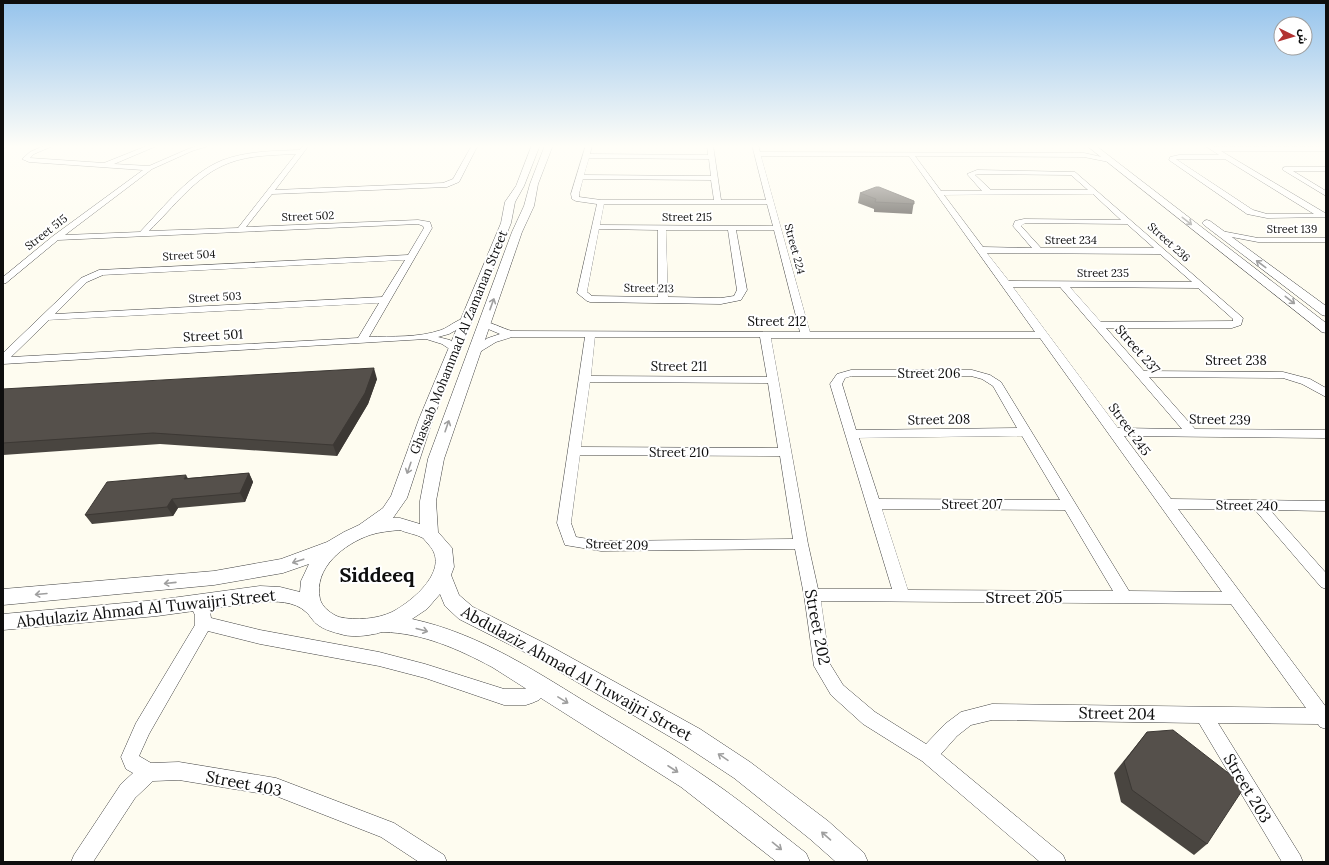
<svg xmlns="http://www.w3.org/2000/svg" width="1329" height="865" viewBox="0 0 1329 865" font-family="Lora,'Noto Sans Arabic',serif">
<style>
.lines{fill:none;stroke-linecap:round;stroke-linejoin:round}
.minor-casing{stroke:#414141;stroke-width:1}
.tertiary-casing{stroke:#414141;stroke-width:1}
.minor{fill:#fff;fill-rule:evenodd}
.tertiary{fill:#fff;fill-rule:evenodd}
.wall{fill:#494540}
.shaded-wall{fill:#3c3834}
.building{fill:#55504b;stroke:#3c3834}
.oneway{stroke:#9f9f9f}
.labels{text-anchor:middle;stroke-width:4;stroke-linejoin:round;paint-order:stroke}
.far-street-label{font-size:11px;fill:#0e0e0e;stroke:#fff}
.street-label{font-size:13px;fill:#0e0e0e;stroke:#fff}
.near-street-label{font-size:16px;fill:#0e0e0e;stroke:#fff}
.near-district-label{font-size:20px;font-weight:bold;fill:#0e0e0e;stroke:#fff}
</style>
<rect width="100%" height="100%" fill="#fefcf0"/>
<g class="lines">
<defs>
<g id="minor">
<path d="M 46,145 L 55,145 L 34,154 L 30,158 L 104,163 L 149,145 L 159,145 L 114,164 L 149,166 L 188,149 L 200,145 L 211,145 L 192,151 L 152,169 L 65,235 L 140,232 C 164,207 190,173 223,160 C 247,151 274,151 299,150 L 303,146 L 307,146 L 307,148 L 275,190 L 443,183 L 453,179 L 472,145 L 478,145 L 459,182 L 447,187 L 272,194 L 246,227 L 418,220 L 430,222 L 432,228 L 369,337 C 392,336 418,338 441,330 C 450,327 460,316 469,319 L 471,321 L 469,323 L 449,334 L 438,337 L 450,340 L 460,348 L 459,350 L 451,350 L 442,344 L 426,339 L 3,364 L 3,353 L 81,278 L 99,270 L 408,255 L 424,228 L 423,226 L 418,224 L 58,240 L 6,283 L 3,284 L 3,277 L 53,236 L 143,170 L 29,162 L 22,159 L 30,152 ZM 296,154 L 238,228 L 149,231 C 173,208 196,175 229,163 C 250,155 274,155 296,154 ZM 405,260 L 382,297 L 55,314 L 87,282 L 103,275 ZM 379,303 L 358,338 L 11,357 L 49,320 Z"/>
<path d="M 586,145 L 592,145 L 590,154 L 708,155 L 707,145 L 713,145 L 721,200 L 766,200 L 752,145 L 758,145 L 760,152 L 1084,153 L 1111,159 L 1111,161 L 1109,162 L 1084,157 L 915,156 L 941,191 L 982,191 L 967,174 L 977,170 L 1075,172 L 1243,318 L 1241,325 L 1232,328 L 1106,328 L 1144,371 L 1283,372 L 1310,379 L 1326,388 L 1326,397 L 1302,384 L 1283,378 L 1149,377 L 1195,429 L 1326,430 L 1326,438 L 1124,436 L 1171,499 L 1326,501 L 1326,511 L 1270,510 L 1326,573 L 1326,589 L 1321,587 L 1255,510 L 1178,509 L 1326,707 L 1326,729 L 1320,727 L 1318,724 L 1218,723 L 1300,855 L 1303,862 L 1282,862 L 1199,723 L 992,720 L 971,725 L 957,736 L 941,754 L 1063,855 L 1066,862 L 1040,862 L 922,761 L 863,724 L 831,695 L 814,666 L 804,595 L 795,549 L 601,551 L 565,545 L 557,523 L 585,337 L 512,337 L 496,342 L 478,353 L 470,353 L 469,351 L 470,349 L 488,338 L 500,334 L 481,326 L 479,324 L 481,322 C 488,320 503,329 512,331 L 800,332 L 774,230 L 736,230 L 747,290 L 741,300 L 721,304 L 590,302 L 587,301 L 577,293 L 597,204 L 576,201 L 572,199 L 571,194 ZM 761,156 L 909,156 L 1035,332 L 810,332 ZM 589,158 L 709,159 L 711,176 L 584,175 ZM 977,174 L 1071,175 L 1088,190 L 991,190 L 975,175 ZM 583,179 L 711,180 L 714,200 L 601,200 L 579,197 L 579,194 ZM 1093,194 L 1121,220 L 1024,219 L 1015,221 L 1013,226 L 1032,248 L 983,247 L 944,195 ZM 604,204 L 767,204 L 773,226 L 600,225 ZM 1025,223 L 1127,224 L 1154,248 L 1041,248 L 1021,226 ZM 599,229 L 658,230 L 658,297 L 592,296 L 587,292 ZM 666,230 L 728,230 L 737,290 L 734,296 L 721,298 L 668,297 ZM 987,253 L 1160,254 L 1192,282 L 1009,281 ZM 1013,287 L 1060,287 L 1182,429 L 1118,428 ZM 1070,287 L 1198,288 L 1233,319 L 1233,321 L 1101,322 ZM 595,337 L 760,337 L 767,377 L 591,376 ZM 771,338 L 1040,338 L 1222,592 L 1129,591 L 1001,382 L 990,375 L 972,370 L 851,370 L 837,374 L 830,384 L 892,589 L 818,589 L 808,544 ZM 852,376 L 971,376 L 982,379 L 993,386 L 1017,428 L 856,430 L 842,384 L 845,378 ZM 590,382 L 768,383 L 778,448 L 581,447 ZM 1022,436 L 1060,500 L 879,499 L 859,438 ZM 580,455 L 780,456 L 793,539 L 601,541 L 576,537 L 571,523 ZM 882,509 L 1065,510 L 1113,591 L 908,590 ZM 821,601 L 1231,604 L 1306,708 L 992,704 L 961,712 L 945,724 L 926,744 L 875,712 L 843,685 L 830,664 Z"/>
<path d="M 1204,145 L 1212,145 L 1215,147 L 1326,147 L 1326,151 L 1221,151 L 1325,213 L 1326,217 L 1267,218 L 1247,214 L 1169,160 L 1170,157 L 1179,155 L 1219,155 ZM 1176,159 L 1225,159 L 1314,214 L 1267,214 L 1253,210 Z"/>
<path d="M 1285,167 L 1326,167 L 1326,171 L 1293,171 L 1326,191 L 1326,196 L 1283,170 L 1283,168 Z"/>
<path d="M 1216,230 L 1258,238 L 1326,238 L 1326,242 L 1258,242 L 1216,234 Z"/>
<path d="M 197,597 C 206,600 210,609 211,618 L 260,630 L 379,652 L 425,664 L 504,689 L 525,689 L 535,682 L 541,679 L 547,682 L 549,687 L 547,692 L 539,700 L 532,703 L 526,705 L 504,705 L 425,678 L 379,666 L 260,644 L 208,631 L 149,734 L 139,756 L 151,763 L 179,762 L 276,778 L 394,823 L 444,855 L 447,862 L 419,862 L 381,837 L 276,796 L 179,780 L 153,781 L 135,798 L 93,862 L 71,862 L 74,855 L 121,784 L 133,773 L 126,769 L 121,757 L 136,723 L 195,625 L 195,615 L 189,603 L 192,599 Z"/>
</g>
<g id="tertiary">
<path d="M 3,145 L 10,145 L 3,149 Z"/>
<path d="M 532,145 L 540,145 L 524,186 L 515,202 L 511,223 L 433,419 L 407,498 L 393,518 L 400,518 L 420,524 L 420,501 L 428,459 L 512,232 L 524,206 L 530,184 L 545,145 L 553,145 L 538,184 L 534,206 L 522,232 L 444,459 L 436,501 L 438,532 L 452,548 L 454,567 L 451,575 L 459,595 L 473,607 L 550,646 L 700,729 L 750,762 L 828,821 L 864,853 L 868,862 L 836,862 L 810,839 L 734,778 L 684,745 L 536,658 L 459,619 L 445,606 L 440,594 L 427,609 L 412,619 C 476,633 529,667 584,701 C 622,724 661,746 697,771 C 735,796 770,825 806,853 L 810,862 L 777,862 L 681,787 L 492,667 C 458,649 423,633 383,632 C 380,632 377,634 374,634 C 366,636 352,637 344,635 C 333,632 319,629 312,619 C 310,617 309,614 306,612 C 295,601 275,601 260,602 L 157,616 L 3,630 L 3,614 L 157,600 L 260,586 L 280,587 L 300,592 L 301,581 L 309,564 L 283,573 L 214,585 L 3,605 L 3,589 L 214,571 L 281,559 L 327,542 L 344,532 L 359,525 L 383,508 L 391,496 L 419,419 L 501,223 L 505,202 L 516,186 ZM 400,530 C 406,533 416,534 423,538 C 425,540 427,543 429,545 C 451,569 413,601 392,612 C 377,619 356,621 339,617 C 331,614 322,607 320,599 C 313,568 344,544 370,535 C 379,532 390,531 400,530 Z"/>
<path d="M 1086,145 L 1095,145 L 1326,323 L 1326,333 L 1322,332 Z"/>
<path d="M 1207,220 L 1210,221 L 1326,306 L 1326,316 L 1322,315 L 1204,225 L 1202,223 L 1204,221 Z"/>
</g>
</defs>
<use href="#minor" class="minor-casing"/>
<use href="#tertiary" class="tertiary-casing"/>
<use href="#minor" class="minor"/>
<use href="#tertiary" class="tertiary"/>
</g>
<g class="wall">
<path d="M 860,193 L 914,201 L 912,214 L 874,212 L 874,209 L 858,203 Z"/>
<path d="M 377,379 L 368,404 L 337,456 L 160,444 L 3,455 L 3,389 Z"/>
<path d="M 249,473 L 253,482 L 245,502 L 178,508 L 173,516 L 92,524 L 85,515 L 188,478 Z"/>
<path d="M 1147,732 L 1207,844 L 1194,855 L 1121,802 L 1114,773 Z"/>
</g>
<g class="shaded-wall">
<path d="M 374,368 L 377,379 L 368,404 L 337,456 L 333,445 Z"/>
<path d="M 249,473 L 253,482 L 245,502 L 240,493 Z"/>
<path d="M 186,475 L 191,484 L 184,479 Z"/>
<path d="M 172,499 L 178,508 L 173,516 L 167,507 Z"/>
</g>
<g class="building">
<path d="M 876,187 L 879,187 L 914,201 L 914,204 L 875,202 L 876,199 L 860,193 Z"/>
<path d="M 374,368 L 365,393 L 333,445 L 153,433 L 3,443 L 3,389 Z"/>
<path d="M 249,473 L 240,493 L 172,499 L 167,507 L 85,515 L 107,482 L 186,475 L 184,479 Z"/>
<path d="M 1173,730 L 1245,786 L 1207,844 L 1132,790 L 1124,762 L 1147,732 Z"/>
</g>
<defs><path id="oneway-shaft" d="M-6 0H5M1.5-3L5.5 0L1.5 3" fill="none" stroke-width="1.6" stroke-linecap="round" stroke-linejoin="round"/></defs>
<g class="oneway">
<use href="#oneway-shaft" transform="translate(1187 221) rotate(38)"/>
<use href="#oneway-shaft" transform="translate(1261 264) rotate(-143)"/>
<use href="#oneway-shaft" transform="translate(1290 300) rotate(38)"/>
<use href="#oneway-shaft" transform="translate(492 304) rotate(-70)"/>
<use href="#oneway-shaft" transform="translate(447 426) rotate(-71)"/>
<use href="#oneway-shaft" transform="translate(409 468) rotate(109)"/>
<use href="#oneway-shaft" transform="translate(298 561) rotate(162)"/>
<use href="#oneway-shaft" transform="translate(170 583) rotate(174)"/>
<use href="#oneway-shaft" transform="translate(41 594) rotate(175)"/>
<use href="#oneway-shaft" transform="translate(422 630) rotate(15)"/>
<use href="#oneway-shaft" transform="translate(563 700) rotate(31)"/>
<use href="#oneway-shaft" transform="translate(723 757) rotate(-146)"/>
<use href="#oneway-shaft" transform="translate(673 769) rotate(33)"/>
<use href="#oneway-shaft" transform="translate(826 836) rotate(-139)"/>
<use href="#oneway-shaft" transform="translate(777 846) rotate(39)"/>
</g>
<linearGradient id="sky" x2="0" y2="1"><stop stop-color="#95c3ec"/><stop offset="0.55" stop-color="#fffef8"/><stop offset="1" stop-color="#fffef8" stop-opacity="0"/></linearGradient>
<rect width="1329" height="266" fill="url(#sky)"/>
<g class="labels">
<g class="far-street-label">
<text transform="translate(308 216) rotate(-2)" y="4">Street 502</text>
<text x="687" y="221">Street 215</text>
<text x="1292" y="233">Street 139</text>
<text transform="translate(46 232) rotate(-38)" y="4">Street 515</text>
<text x="1071" y="244">Street 234</text>
<text transform="translate(1169 242) rotate(42)" y="4">Street 236</text>
<text transform="translate(795 249) rotate(75)" y="4">Street 224</text>
<text transform="translate(189 255) rotate(-3)" y="4">Street 504</text>
<text x="1103" y="277">Street 235</text>
<text transform="translate(649 288) rotate(1)" y="4">Street 213</text>
<text transform="translate(215 297) rotate(-3)" y="4">Street 503</text>
</g>
<g class="street-label">
<text x="777" y="326">Street 212</text>
<text transform="translate(213 335) rotate(-3)" y="5">Street 501</text>
<text transform="translate(458 342) rotate(-68)" y="5">Ghassab Mohammad Al Zamanan Street</text>
<text transform="translate(1138 349) rotate(49)" y="5">Street 237</text>
<text x="1236" y="365">Street 238</text>
<text x="679" y="371">Street 211</text>
<text x="929" y="378">Street 206</text>
<text transform="translate(939 419) rotate(-1)" y="5">Street 208</text>
<text transform="translate(1220 419) rotate(1)" y="5">Street 239</text>
<text transform="translate(1130 429) rotate(54)" y="5">Street 245</text>
<text x="679" y="457">Street 210</text>
<text x="972" y="509">Street 207</text>
<text transform="translate(1247 505) rotate(1)" y="5">Street 240</text>
<text transform="translate(617 544) rotate(2)" y="5">Street 209</text>
</g>
<g class="near-street-label">
<text x="1024" y="603">Street 205</text>
<text transform="translate(146 608) rotate(-6)" y="6">Abdulaziz Ahmad Al Tuwaijri Street</text>
<text transform="translate(818 627) rotate(79)" y="6">Street 202</text>
<text transform="translate(577 673) rotate(29)" y="6">Abdulaziz Ahmad Al Tuwaijri Street</text>
<text transform="translate(1117 713) rotate(1)" y="6">Street 204</text>
<text transform="translate(244 783) rotate(11)" y="6">Street 403</text>
<text transform="translate(1248 788) rotate(59)" y="6">Street 203</text>
</g>
<g class="near-district-label">
<text x="377" y="582">Siddeeq</text>
</g>
</g>
<rect width="1329" height="865" fill="none" stroke="#0e0e0e" stroke-width="8"/>
<g transform="translate(1293 36) rotate(95)"><circle r="19" fill="#ffffff" stroke="#9f9f9f"/>
<path d="M0-3L7 15L0 10L-7 15Z" fill="#b23231"/>
<text y="-6" font-size="11" font-weight="bold" text-anchor="middle" fill="#0e0e0e">ش</text>
</g>
</svg>
